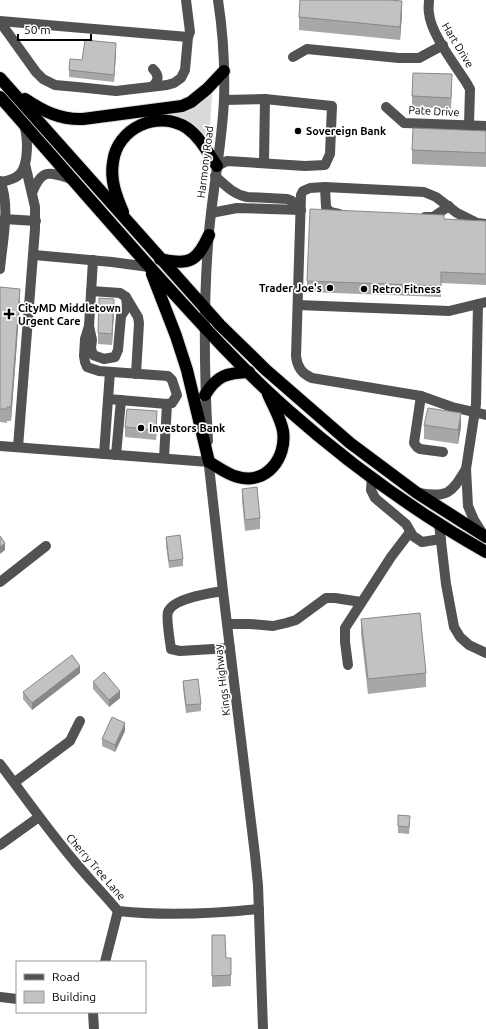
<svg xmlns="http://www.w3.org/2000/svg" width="486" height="1029" viewBox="0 0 486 1029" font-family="Ubuntu,sans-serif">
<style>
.green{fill:#d9d9d9}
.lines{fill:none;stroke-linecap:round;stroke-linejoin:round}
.highway-casing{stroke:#dbdbdb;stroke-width:14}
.minor{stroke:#525252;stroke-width:10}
.highway{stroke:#000;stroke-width:12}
.wall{fill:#a7a7a7}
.shaded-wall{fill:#888}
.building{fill:#c2c2c2;stroke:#888}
.poi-dot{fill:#000;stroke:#fff;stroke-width:1.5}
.labels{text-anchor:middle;stroke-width:3.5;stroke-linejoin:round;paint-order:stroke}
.street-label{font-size:11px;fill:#000;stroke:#fff}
.poi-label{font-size:11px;font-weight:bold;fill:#000;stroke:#fff;text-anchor:start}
</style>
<rect width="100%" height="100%" fill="#fff"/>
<path class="green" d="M 209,94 L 212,95 L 209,144 C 194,124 191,118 165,114 Z"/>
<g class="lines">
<defs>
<g id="highway">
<path d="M 0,78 L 220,325 L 266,370 L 350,443 L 417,493 L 486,537"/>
<path d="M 0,97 C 55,159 109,222 165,284 C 204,327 243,370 287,409 C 348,463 415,512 486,552"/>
<path d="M 25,99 C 43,111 60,120 83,119 L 182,106 L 191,102 L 207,89 L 224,71"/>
<path d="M 123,212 C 116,196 110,180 113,162 C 117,128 158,109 187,128 C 200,137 208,153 217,166"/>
<path d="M 160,259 C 190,266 197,261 209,235"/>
<path d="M 152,274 L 176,336 L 187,370 L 209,462 C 218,467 228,475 238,477 C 267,485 287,457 283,431 C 281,419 273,406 268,394"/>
<path d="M 205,395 C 217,375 227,373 249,372"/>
</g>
</defs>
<use href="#highway" class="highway-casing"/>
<g class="minor">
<path d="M 429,0 C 429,4 428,9 429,13 C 430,32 455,65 466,82 L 470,89 L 469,125"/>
<path d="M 0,21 L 188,37"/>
<path d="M 0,22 L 36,72 L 43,79 L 55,85 L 77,87 L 116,91 L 167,85 L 174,83 L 181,78 L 185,70 L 188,37 L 190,32 L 186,0"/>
<path d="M 293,57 L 307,49 L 399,58 L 419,58 L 443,45"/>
<path d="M 153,86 C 159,80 159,75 153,69"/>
<path d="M 386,107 L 404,123 L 486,126"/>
<path d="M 264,162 L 265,99"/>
<path d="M 217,166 L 227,161 L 305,166 L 325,165 L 330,154 L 332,106 L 265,99 L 224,100"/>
<path d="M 215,176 C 225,185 233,194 247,197 L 287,199 L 292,201 L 301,210"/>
<path d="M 0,181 C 11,206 2,243 0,269"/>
<path d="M 0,182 C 7,181 15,179 20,174 C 29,164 28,137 24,125"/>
<path d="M 325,187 L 326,207 L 330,212 L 339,214"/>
<path d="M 32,193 C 42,168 49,172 71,179"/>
<path d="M 211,213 L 237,208 L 301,210"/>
<path d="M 425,217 L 433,217 L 449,206"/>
<path d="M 4,219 L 36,221"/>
<path d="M 486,224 L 477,223 L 457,213 L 436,197 L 424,192 L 325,187 L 310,188 L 303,191 L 301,195 L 296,356 C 297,367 302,374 312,378 L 421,396 L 452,407 L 486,415"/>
<path d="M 34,255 L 112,262 L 149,267"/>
<path d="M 93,260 L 89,326 L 85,339 L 84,356 L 85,362 L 87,367 L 99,371 L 168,376 L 172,380 L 177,395 L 172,403 L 167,404 L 108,399"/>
<path d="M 91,291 L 120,293 L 126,297 L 138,317 L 139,323 L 136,374"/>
<path d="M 478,304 L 476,404 L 466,469 L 468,506 L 474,520 L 483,534"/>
<path d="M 298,305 L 449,311 L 486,302"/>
<path d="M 89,326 L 92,340 L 91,348 L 93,355 L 104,359 L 115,357 L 118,350 L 121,316 L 127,307 L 126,297"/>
<path d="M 421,396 L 414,443 L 417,447 L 420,449 L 443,452"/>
<path d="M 208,441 C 204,371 203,301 209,232 C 213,188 222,144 224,100 C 225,67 223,32 218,0"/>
<path d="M 0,446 L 209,462"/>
<path d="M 18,447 L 35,229 L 35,207 L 25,164"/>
<path d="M 104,454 L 110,372"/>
<path d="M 116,455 L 121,400"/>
<path d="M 208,457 L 223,591 L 255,855 L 258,885 L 263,1029"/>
<path d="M 164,458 L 167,404"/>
<path d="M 372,477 L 371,490 L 375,498 L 406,524 L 413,536 L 422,542 L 441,539"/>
<path d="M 419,493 C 449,498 451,493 466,469"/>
<path d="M 439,524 L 446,584 L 454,627 L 460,637 L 469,645 L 486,653"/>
<path d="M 0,582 L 46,546"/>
<path d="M 223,591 C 211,593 173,598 168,612 C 166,618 170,642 171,649 L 180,651 L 230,648"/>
<path d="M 227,624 L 250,624 L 273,626 L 286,623 L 296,620 L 326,598 L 335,598 L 361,602"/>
<path d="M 348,665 L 345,642 L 345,628 L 391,557 L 410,532"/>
<path d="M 0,764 C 25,797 48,830 75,862 C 89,879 104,894 118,911 C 165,916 212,914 259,909"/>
<path d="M 15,782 L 70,741 L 80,721"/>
<path d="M 0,845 L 39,817"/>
<path d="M 105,962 L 118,911"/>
<path d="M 0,997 L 17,999"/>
<path d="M 93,1012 L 94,1029"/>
</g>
<use href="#highway" class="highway"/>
</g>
<g class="wall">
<path d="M 402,14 L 400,40 L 299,30 L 299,17 Z"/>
<path d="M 116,51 L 114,82 L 69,77 L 69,70 Z"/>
<path d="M 452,85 L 451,109 L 412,107 L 412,96 Z"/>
<path d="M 486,131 L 486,167 L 412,164 L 412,150 Z"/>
<path d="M 444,219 L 486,221 L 486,285 L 441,283 L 441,297 L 307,292 L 307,281 Z"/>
<path d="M 0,287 L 20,302 L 11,421 L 7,421 L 7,423 L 0,422 Z"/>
<path d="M 114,310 L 112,345 L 98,344 L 98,333 Z"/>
<path d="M 157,421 L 156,440 L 125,437 L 125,427 Z"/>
<path d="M 424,425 L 461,427 L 458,444 L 424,439 Z"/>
<path d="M 242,489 L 260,518 L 260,529 L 245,531 L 242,500 Z"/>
<path d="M 166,537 L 183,559 L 183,566 L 169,568 L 166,545 Z"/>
<path d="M 361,619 L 426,673 L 426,687 L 368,694 L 361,634 Z"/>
<path d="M 80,673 L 32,710 L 23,699 L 23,692 Z"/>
<path d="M 183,681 L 201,704 L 201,711 L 186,713 L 183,688 Z"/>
<path d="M 93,682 L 120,698 L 109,707 L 93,689 Z"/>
<path d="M 125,731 L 115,752 L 102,746 L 102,739 Z"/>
<path d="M 410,823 L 409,834 L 398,833 L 398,826 Z"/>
<path d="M 212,935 L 226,958 L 231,958 L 231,986 L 212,987 Z"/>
</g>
<g class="shaded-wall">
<path d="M 402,1 L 402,14 L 400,40 L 400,27 Z"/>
<path d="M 116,43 L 116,51 L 114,82 L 114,75 Z"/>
<path d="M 20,289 L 20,302 L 11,421 L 11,407 Z"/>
<path d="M 114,299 L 114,310 L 112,345 L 112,334 Z"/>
<path d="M 157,411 L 157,421 L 156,440 L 156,430 Z"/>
<path d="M 461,413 L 461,427 L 458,444 L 458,430 Z"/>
<path d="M 5,543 L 5,550 L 0,554 L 0,547 Z"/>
<path d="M 80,666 L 80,673 L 32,710 L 32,703 Z"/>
<path d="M 120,691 L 120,698 L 109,707 L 109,700 Z"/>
<path d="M 125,723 L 125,731 L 115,752 L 115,745 Z"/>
</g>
<g class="building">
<path d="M 300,0 L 389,0 L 402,1 L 400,27 L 299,17 Z"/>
<path d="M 85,40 L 116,43 L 114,75 L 69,70 L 70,59 L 82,60 Z"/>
<path d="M 413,73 L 452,74 L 451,98 L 412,96 Z"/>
<path d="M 413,128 L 486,131 L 486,153 L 412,150 Z"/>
<path d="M 310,209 L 444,215 L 444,219 L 486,221 L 486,274 L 441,272 L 441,286 L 307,281 Z"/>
<path d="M 0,287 L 20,289 L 11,407 L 7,407 L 7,409 L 0,409 Z"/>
<path d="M 99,298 L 114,299 L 112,334 L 98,333 Z"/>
<path d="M 428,408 L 461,413 L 458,430 L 424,425 Z"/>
<path d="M 127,409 L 157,411 L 156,430 L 125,427 Z"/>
<path d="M 257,487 L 260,518 L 245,520 L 242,489 Z"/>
<path d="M 180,535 L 183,559 L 169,561 L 166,537 Z"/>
<path d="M 0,536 L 5,543 L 0,547 Z"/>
<path d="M 420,613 L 426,673 L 368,679 L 361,619 Z"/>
<path d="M 72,655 L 80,666 L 32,703 L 23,692 Z"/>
<path d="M 104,672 L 120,691 L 109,700 L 93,682 Z"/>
<path d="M 198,679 L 201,704 L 186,705 L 183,681 Z"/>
<path d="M 112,717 L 125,723 L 115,745 L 102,739 Z"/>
<path d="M 398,815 L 410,816 L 409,827 L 398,826 Z"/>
<path d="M 212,935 L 225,935 L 226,958 L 231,958 L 231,975 L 212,976 Z"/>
</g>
<g class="poi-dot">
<circle cx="298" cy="131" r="4"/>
<circle cx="330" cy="288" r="4"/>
<circle cx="364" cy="289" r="4"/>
<path d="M7 308h4v4h4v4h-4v4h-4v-4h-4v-4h4z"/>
<circle cx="141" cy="428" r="4"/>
</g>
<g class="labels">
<g class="street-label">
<text transform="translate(458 45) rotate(59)" y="4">Hart Drive</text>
<text transform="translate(434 111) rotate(3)" y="4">Pate Drive</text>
<text transform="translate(205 162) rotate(-83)" y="4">Harmony Road</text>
<text transform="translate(222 680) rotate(-97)" y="4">Kings Highway</text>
<text transform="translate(96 867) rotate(49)" y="4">Cherry Tree Lane</text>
</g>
<g class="poi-label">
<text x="306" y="135">Sovereign Bank</text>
<text x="322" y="292" text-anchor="end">Trader Joe's</text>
<text x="372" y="293">Retro Fitness</text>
<text x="18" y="312">CityMD Middletown<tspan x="18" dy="13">Urgent Care</tspan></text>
<text x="149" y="432">Investors Bank</text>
</g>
</g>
<rect x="16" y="961" width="130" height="52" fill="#ffffff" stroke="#999999"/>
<rect x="24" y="974" width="20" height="6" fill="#525252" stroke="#999999"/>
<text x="52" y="981" font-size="12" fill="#000000">Road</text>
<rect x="24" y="991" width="20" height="12" fill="#c2c2c2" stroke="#999999"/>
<text x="52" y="1001" font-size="12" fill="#000000">Building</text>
<path d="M18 34v6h73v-6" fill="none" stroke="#000000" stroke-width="2"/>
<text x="24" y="34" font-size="12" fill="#000000" stroke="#ffffff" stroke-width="3" paint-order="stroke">50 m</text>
</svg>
